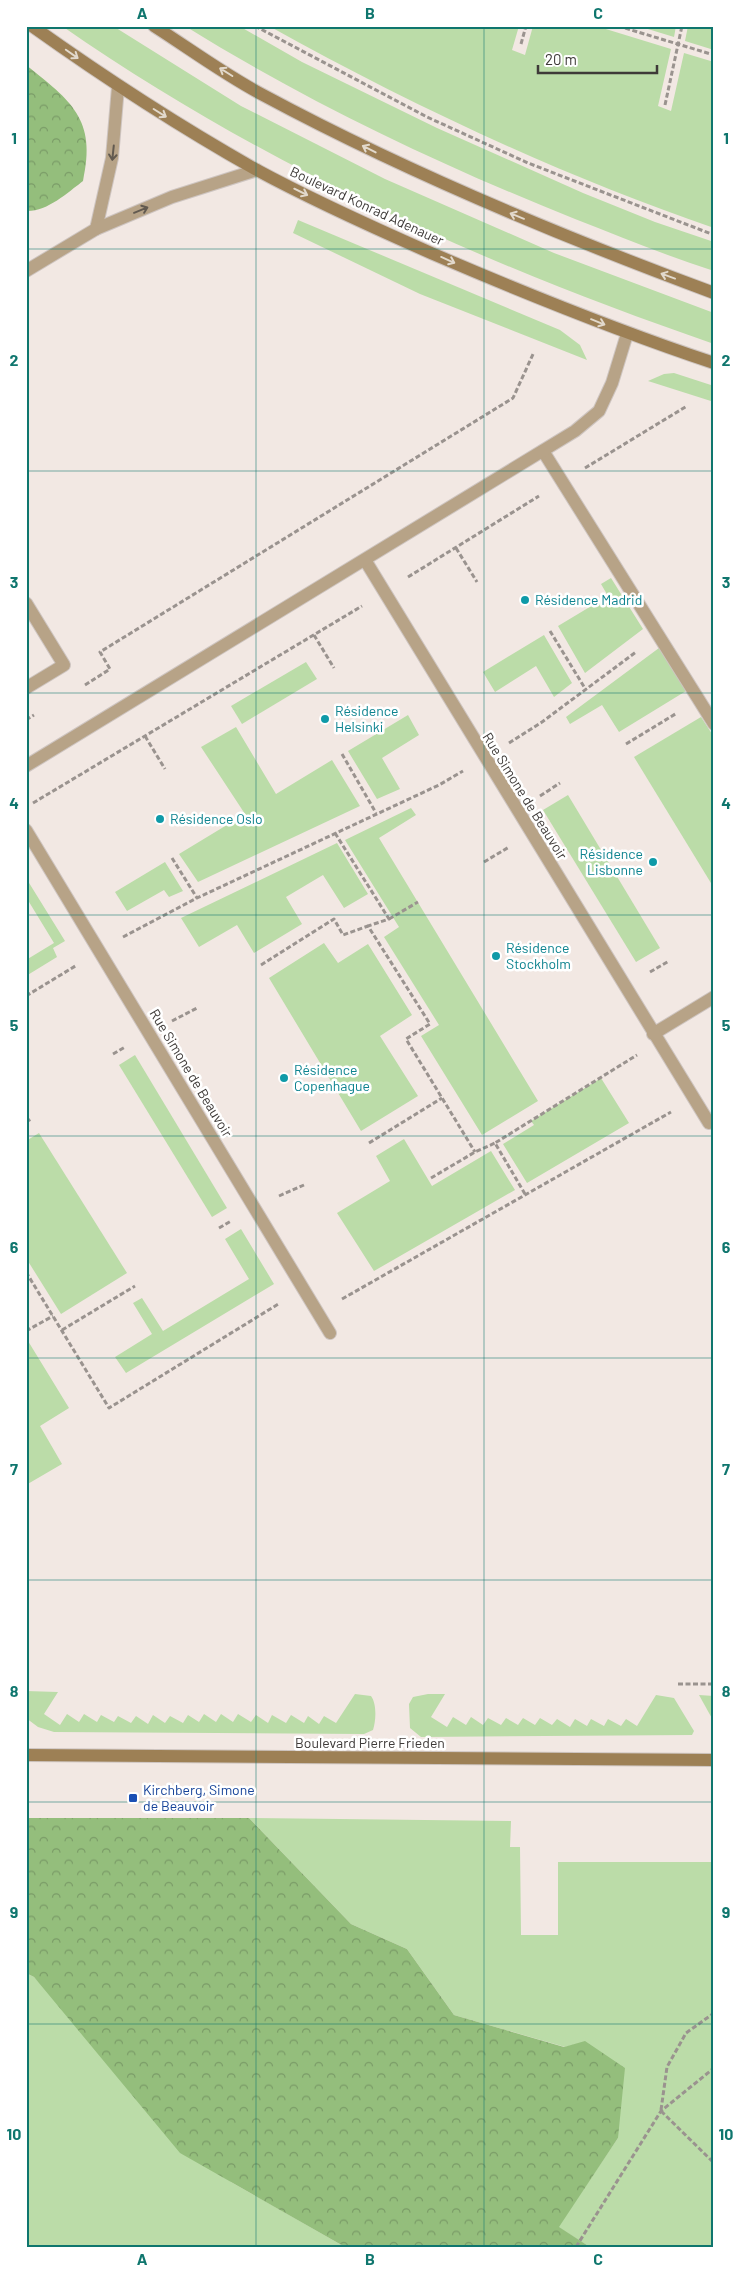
<svg xmlns="http://www.w3.org/2000/svg" width="740" height="2273" viewBox="0 0 740 2273" font-family="Barlow,sans-serif">
<style>
.grass{fill:#bbdca8}
.forest{fill:url(#forest-crowns)}
.lines{fill:none;stroke-linecap:round;stroke-linejoin:round}
.lane-casing{stroke:#cec5c1;stroke-width:14}
.street-casing{stroke:#cec5c1;stroke-width:14}
.secondary-casing{stroke:#cec5c1;stroke-width:14}
.path{stroke:#9a938f;stroke-width:3;stroke-dasharray:5 2.5;stroke-linecap:butt}
.lane{stroke:#b7a387;stroke-width:12}
.street{stroke:#b7a387;stroke-width:12}
.secondary{stroke:#9d8055;stroke-width:12}
.oneway{stroke:#e2d9cc}
.oneway2{stroke:#625a50}
.grid{fill:none;stroke:#0f766e;stroke-width:1;stroke-opacity:0.55}
.culture-dot{fill:#0f9aa8;stroke:#fff;stroke-width:2}
.transit-dot{fill:#1a4fb4;stroke:#fff;stroke-width:2}
.labels{text-anchor:middle;stroke-width:5;stroke-linejoin:round;paint-order:stroke}
.street-label{font-size:14px;fill:#3e3a38;stroke:#fff}
.culture-label{font-size:14px;fill:#0d838f;stroke:#fff;text-anchor:start}
.transit-label{font-size:14px;fill:#164399;stroke:#fff;text-anchor:start}
.neatline{fill:none;stroke:#0f766e;stroke-width:2}
.grid-label{font-size:16px;text-anchor:middle;font-weight:bold;fill:#0f766e}
</style>
<defs>
<pattern id="forest-crowns" width="20" height="18" patternUnits="userSpaceOnUse" patternTransform="scale(1.25)"><rect width="20" height="18" fill="#94be7c"/><path d="M2 6a3 3 0 1 1 6 0M12 15a3 3 0 1 1 6 0" fill="none" stroke="#7a9b67"/></pattern>
</defs>
<rect width="100%" height="100%" fill="#f2e8e3"/>
<g class="grass">
<path d="M 62,26 L 113,26 L 241,106 L 385,179 L 554,253 L 714,313 L 714,344 C 484,265 262,165 62,26 Z"/>
<path d="M 185,26 L 239,26 L 302,62 L 437,128 L 583,193 L 655,222 L 714,242 L 714,271 C 667,256 621,237 575,219 C 440,165 309,103 185,26 Z"/>
<path d="M 269,26 L 519,26 L 512,50 L 525,55 L 533,26 L 596,26 L 671,49 L 658,106 L 671,111 L 684,53 L 714,62 L 714,228 C 560,175 411,105 269,26 Z"/>
<path d="M 638,26 L 676,26 L 674,37 Z"/>
<path d="M 688,26 L 714,26 L 714,50 L 685,41 Z"/>
<path d="M 298,220 L 560,330 L 580,345 L 587,360 L 420,294 L 293,233 Z"/>
<path d="M 674,373 L 714,386 L 714,402 L 648,381 L 664,374 Z"/>
<path d="M 611,578 L 643,629 L 585,673 L 558,626 L 608,596 L 601,584 Z"/>
<path d="M 544,635 L 572,683 L 554,697 L 536,666 L 495,692 L 483,672 Z"/>
<path d="M 659,648 L 686,691 L 619,732 L 602,705 L 570,724 L 566,717 Z"/>
<path d="M 306,662 L 317,679 L 242,724 L 231,706 Z"/>
<path d="M 408,715 L 419,735 L 382,758 L 400,789 L 377,799 L 348,751 Z"/>
<path d="M 701,717 L 714,737 L 714,888 L 634,757 Z"/>
<path d="M 236,727 L 276,794 L 332,760 L 360,806 L 198,882 L 179,854 L 245,814 L 201,747 Z"/>
<path d="M 568,795 L 660,948 L 636,962 L 543,810 Z"/>
<path d="M 411,808 L 416,815 L 379,838 L 538,1101 L 482,1135 L 421,1036 L 439,1025 L 384,937 L 399,927 L 345,840 Z"/>
<path d="M 337,843 L 368,894 L 344,908 L 323,875 L 286,897 L 302,924 L 254,953 L 237,925 L 199,947 L 181,918 Z"/>
<path d="M 165,862 L 183,891 L 169,897 L 164,890 L 127,911 L 115,892 Z"/>
<path d="M 26,878 L 65,941 L 53,948 L 57,957 L 26,976 L 26,960 L 54,943 L 26,897 Z"/>
<path d="M 324,943 L 338,963 L 368,944 L 412,1015 L 380,1036 L 418,1096 L 361,1131 L 269,978 Z"/>
<path d="M 135,1055 L 227,1208 L 212,1217 L 119,1065 Z"/>
<path d="M 601,1078 L 629,1123 L 527,1183 L 503,1144 L 534,1125 L 531,1121 Z"/>
<path d="M 39,1133 L 127,1273 L 61,1314 L 26,1258 L 26,1141 Z"/>
<path d="M 404,1139 L 432,1186 L 491,1151 L 515,1190 L 374,1271 L 337,1213 L 390,1181 L 376,1156 Z"/>
<path d="M 241,1229 L 274,1284 L 126,1373 L 115,1357 L 152,1334 L 133,1303 L 142,1298 L 163,1331 L 249,1279 L 225,1239 Z"/>
<path d="M 28,1341 L 69,1408 L 40,1426 L 62,1464 L 26,1485 L 26,1342 Z"/>
<path d="M 26,1691 L 58,1692 L 44,1714 L 60,1725 L 67,1714 L 79,1722 L 84,1714 L 97,1722 L 101,1715 L 114,1722 L 118,1716 L 131,1723 L 136,1716 L 148,1724 L 153,1715 L 165,1723 L 170,1716 L 183,1723 L 188,1715 L 199,1722 L 204,1714 L 216,1722 L 221,1714 L 233,1722 L 238,1714 L 251,1722 L 256,1715 L 268,1723 L 272,1715 L 286,1723 L 291,1715 L 304,1723 L 308,1716 L 319,1724 L 324,1716 L 336,1723 L 355,1694 L 371,1696 C 377,1704 376,1721 373,1730 L 364,1734 L 54,1732 L 38,1727 L 26,1718 Z"/>
<path d="M 428,1694 L 445,1694 L 431,1717 L 447,1727 L 453,1717 L 466,1725 L 471,1717 L 483,1725 L 488,1718 L 501,1725 L 506,1718 L 518,1725 L 523,1718 L 535,1725 L 540,1718 L 552,1725 L 557,1719 L 570,1727 L 575,1719 L 587,1726 L 591,1719 L 604,1726 L 608,1719 L 621,1726 L 626,1719 L 637,1726 L 656,1695 L 674,1698 L 694,1731 L 692,1735 L 421,1737 L 410,1728 L 409,1704 L 413,1697 Z"/>
<path d="M 699,1695 L 714,1696 L 714,1722 Z"/>
<path d="M 249,1818 L 511,1821 L 510,1847 L 520,1847 L 521,1935 L 558,1935 L 558,1862 L 713,1862 L 714,1826 L 714,2247 L 590,2247 L 558,2227 L 618,2138 L 585,2042 L 565,2047 L 454,2015 L 407,1949 L 351,1924 Z"/>
<path d="M 26,1973 L 34,1977 L 231,2182 L 345,2247 L 26,2247 Z"/>
</g>
<g class="forest">
<path d="M 26,65 C 71,101 97,119 83,181 C 67,193 47,212 26,211 Z"/>
<path d="M 26,1818 L 249,1818 L 351,1924 L 407,1949 L 454,2015 L 564,2047 L 585,2041 L 625,2068 L 618,2138 L 559,2227 L 590,2247 L 345,2247 L 180,2153 L 34,1977 L 26,1973 Z"/>
</g>
<g class="lines">
<defs>
<g id="lane">
<path d="M 543,451 L 714,724"/>
<path d="M 26,603 L 64,665 L 26,688"/>
<path d="M 653,1034 L 714,997"/>
</g>
<g id="street">
<path d="M 96,229 L 112,158 L 118,87"/>
<path d="M 26,271 L 96,229 L 172,197 L 257,170"/>
<path d="M 365,560 L 709,1123"/>
<path d="M 26,766 L 575,431 L 599,411 L 612,383 L 627,334"/>
<path d="M 26,830 L 330,1333"/>
</g>
<g id="secondary">
<path d="M 32,26 C 105,78 177,125 255,169 C 312,200 372,227 431,253 C 524,293 618,331 714,363"/>
<path d="M 154,26 C 190,49 225,75 263,95 C 408,173 560,236 714,293"/>
<path d="M 26,1755 L 714,1760"/>
</g>
</defs>
<use href="#lane" class="lane-casing"/>
<use href="#street" class="street-casing"/>
<use href="#secondary" class="secondary-casing"/>
<g class="path">
<path d="M 255,26 L 427,117 L 528,163 L 714,235"/>
<path d="M 618,26 L 714,55"/>
<path d="M 521,44 L 526,26"/>
<path d="M 665,105 L 682,26"/>
<path d="M 585,468 L 687,406"/>
<path d="M 456,548 L 477,582"/>
<path d="M 408,577 L 539,496"/>
<path d="M 550,631 L 586,690"/>
<path d="M 314,635 L 334,668"/>
<path d="M 85,685 L 110,669 L 100,652 L 513,398 L 534,352"/>
<path d="M 26,720 L 34,715"/>
<path d="M 145,736 L 165,769"/>
<path d="M 509,743 L 542,722 L 636,652"/>
<path d="M 626,744 L 677,713"/>
<path d="M 342,754 L 376,813"/>
<path d="M 540,796 L 560,783"/>
<path d="M 33,803 L 362,606"/>
<path d="M 335,833 L 389,919 L 368,926 L 430,1024 L 406,1039 L 475,1152"/>
<path d="M 172,858 L 197,898"/>
<path d="M 484,862 L 509,847"/>
<path d="M 389,919 L 418,902"/>
<path d="M 123,937 L 197,898 L 439,785 L 463,771"/>
<path d="M 261,965 L 334,919 L 343,935 L 368,926"/>
<path d="M 650,972 L 669,961"/>
<path d="M 26,996 L 77,965"/>
<path d="M 172,1021 L 197,1008"/>
<path d="M 113,1054 L 125,1047"/>
<path d="M 26,1122 L 31,1119"/>
<path d="M 369,1143 L 442,1098"/>
<path d="M 431,1178 L 475,1152 L 495,1143"/>
<path d="M 525,1194 L 495,1143 L 637,1055"/>
<path d="M 279,1196 L 304,1185"/>
<path d="M 219,1228 L 231,1221"/>
<path d="M 26,1272 L 109,1408 L 280,1303"/>
<path d="M 342,1299 L 671,1112"/>
<path d="M 62,1330 L 135,1286"/>
<path d="M 26,1331 L 53,1316"/>
<path d="M 678,1684 L 714,1684"/>
<path d="M 661,2110 L 667,2067 L 686,2033 L 714,2013"/>
<path d="M 661,2111 L 714,2163"/>
<path d="M 576,2247 L 661,2111 L 714,2068"/>
</g>
<use href="#lane" class="lane"/>
<use href="#street" class="street"/>
<use href="#secondary" class="secondary"/>
</g>
<defs><path id="oneway-shaft" d="M-6 0H5M1.5-3L5.5 0L1.5 3" fill="none" stroke-width="1.6" stroke-linecap="round" stroke-linejoin="round" transform="scale(1.25)"/></defs>
<g class="oneway">
<use href="#oneway-shaft" transform="translate(72 54) rotate(35)"/>
<use href="#oneway-shaft" transform="translate(226 72) rotate(-148)"/>
<use href="#oneway-shaft" transform="translate(160 113) rotate(32)"/>
<use href="#oneway-shaft" transform="translate(369 149) rotate(-153)"/>
<use href="#oneway-shaft" transform="translate(301 192) rotate(26)"/>
<use href="#oneway-shaft" transform="translate(517 216) rotate(-158)"/>
<use href="#oneway-shaft" transform="translate(448 260) rotate(24)"/>
<use href="#oneway-shaft" transform="translate(668 276) rotate(-160)"/>
<use href="#oneway-shaft" transform="translate(598 322) rotate(22)"/>
</g>
<g class="oneway2">
<use href="#oneway-shaft" transform="translate(113 153) rotate(96)"/>
<use href="#oneway-shaft" transform="translate(141 210) rotate(-22)"/>
</g>
<path class="grid" d="M 256,26 L 256,2247M 484,26 L 484,2247M 26,249 L 714,249M 26,471 L 714,471M 26,693 L 714,693M 26,915 L 714,915M 26,1136 L 714,1136M 26,1358 L 714,1358M 26,1580 L 714,1580M 26,1802 L 714,1802M 26,2024 L 714,2024"/>
<g class="culture-dot">
<circle cx="525" cy="600" r="5"/>
<circle cx="325" cy="719" r="5"/>
<circle cx="160" cy="819" r="5"/>
<circle cx="653" cy="862" r="5"/>
<circle cx="496" cy="956" r="5"/>
<circle cx="284" cy="1078" r="5"/>
</g>
<rect class="transit-dot" x="128" y="1793" width="10" height="10" rx="2.5"/>
<g class="labels">
<g class="street-label">
<text transform="translate(367 206) rotate(25)" y="5">Boulevard Konrad Adenauer</text>
<text transform="translate(525 796) rotate(58)" y="5">Rue Simone de Beauvoir</text>
<text transform="translate(191 1073) rotate(59)" y="5">Rue Simone de Beauvoir</text>
<text x="370" y="1748">Boulevard Pierre Frieden</text>
</g>
<g class="culture-label">
<text x="535" y="605">Résidence Madrid</text>
<text x="335" y="716">Résidence<tspan x="335" dy="16">Helsinki</tspan></text>
<text x="170" y="824">Résidence Oslo</text>
<text x="643" y="859" text-anchor="end">Résidence<tspan x="643" dy="16">Lisbonne</tspan></text>
<text x="506" y="953">Résidence<tspan x="506" dy="16">Stockholm</tspan></text>
<text x="294" y="1075">Résidence<tspan x="294" dy="16">Copenhague</tspan></text>
</g>
<g class="transit-label">
<text x="143" y="1795">Kirchberg, Simone<tspan x="143" dy="16">de Beauvoir</tspan></text>
</g>
</g>
<rect width="740" height="2273" fill="none" stroke="#ffffff" stroke-width="55"/>
<path d="M538 65v8h119v-8" fill="none" stroke="#3e3a38" stroke-width="2.5"/>
<text x="545" y="65" font-size="15" fill="#3e3a38" stroke="#ffffff" stroke-width="4" paint-order="stroke">20 m</text>
<rect x="28" y="28" width="684" height="2218" class="neatline"/>
<g class="grid-label">
<text x="142" y="19">A</text>
<text x="370" y="19">B</text>
<text x="598" y="19">C</text>
<text x="14" y="144">1</text>
<text x="726" y="144">1</text>
<text x="14" y="366">2</text>
<text x="726" y="366">2</text>
<text x="14" y="588">3</text>
<text x="726" y="588">3</text>
<text x="14" y="809">4</text>
<text x="726" y="809">4</text>
<text x="14" y="1031">5</text>
<text x="726" y="1031">5</text>
<text x="14" y="1253">6</text>
<text x="726" y="1253">6</text>
<text x="14" y="1475">7</text>
<text x="726" y="1475">7</text>
<text x="14" y="1697">8</text>
<text x="726" y="1697">8</text>
<text x="14" y="1918">9</text>
<text x="726" y="1918">9</text>
<text x="14" y="2140">10</text>
<text x="726" y="2140">10</text>
<text x="142" y="2265">A</text>
<text x="370" y="2265">B</text>
<text x="598" y="2265">C</text>
</g>
</svg>
